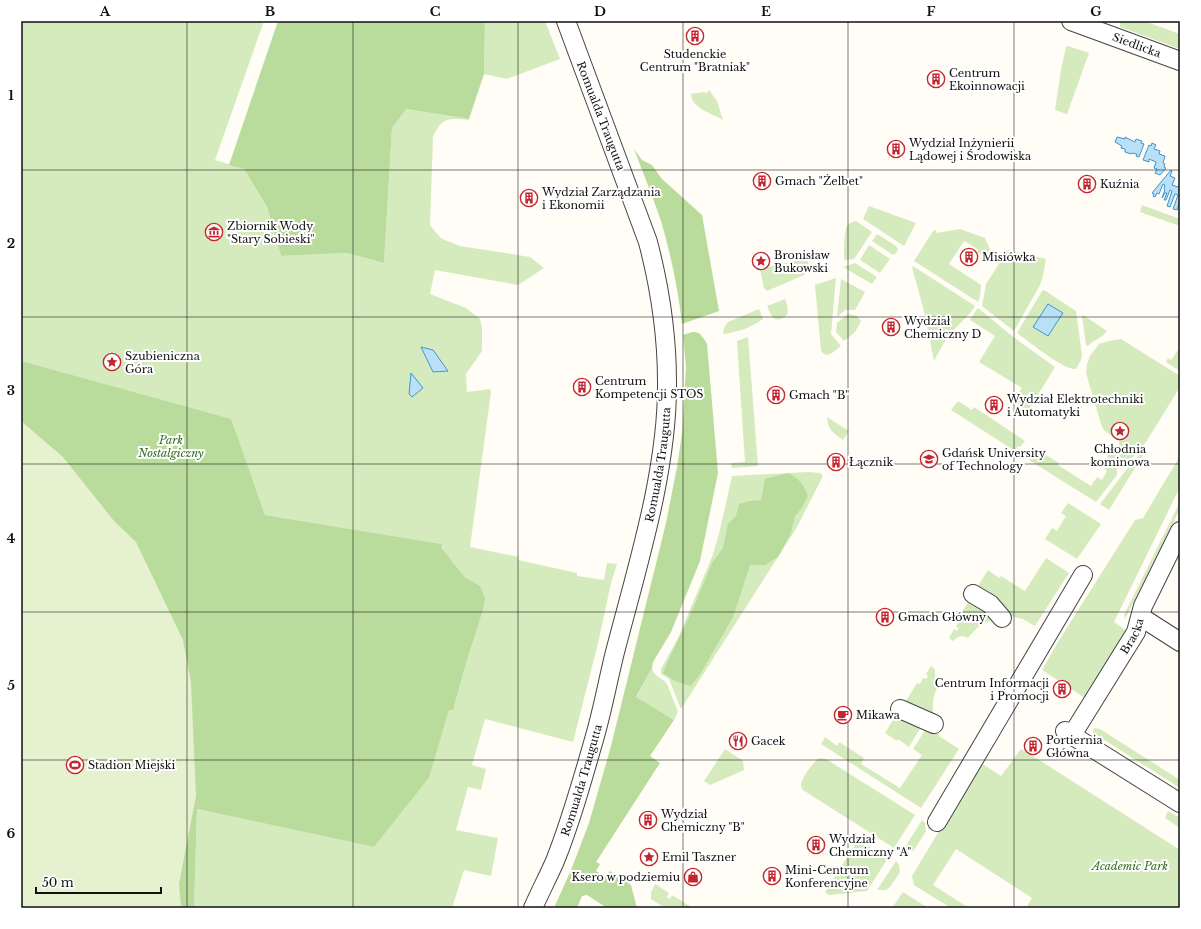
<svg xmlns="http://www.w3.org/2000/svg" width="1201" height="929" viewBox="0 0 1201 929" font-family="'Libre Baskerville',serif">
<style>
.green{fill:#d5ebbd}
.forest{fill:#b9dc9c}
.pitch{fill:#e6f2cf}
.water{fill:#b9e0f7;stroke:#3f96cf}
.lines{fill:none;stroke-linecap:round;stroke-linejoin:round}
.street-casing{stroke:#444;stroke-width:20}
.street{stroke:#fff;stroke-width:18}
.grid{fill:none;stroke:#111;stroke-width:1;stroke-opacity:0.55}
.labels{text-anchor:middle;stroke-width:4;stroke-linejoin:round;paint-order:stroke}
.street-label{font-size:11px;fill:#111;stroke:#fff}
.poi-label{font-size:11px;fill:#111;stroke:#fff;text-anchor:start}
.park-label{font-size:11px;font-style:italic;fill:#2f6b1f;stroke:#fff}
.neatline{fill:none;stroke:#111;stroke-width:1.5}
.grid-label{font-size:13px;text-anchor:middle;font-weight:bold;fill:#111}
</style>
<rect width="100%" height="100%" fill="#fffdf5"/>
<g class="green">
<path d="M 21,21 L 264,21 L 215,160 L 244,169 L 267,207 L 281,256 L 347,253 L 384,263 L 392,128 L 405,109 L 469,119 L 469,120 C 448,118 442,117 433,137 L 430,225 L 438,235 L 442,239 L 460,246 L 530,257 L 544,268 L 518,285 L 435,270 L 430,294 L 466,308 L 480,319 L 482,327 L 482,351 L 466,374 L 467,392 L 490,389 L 491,392 L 470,547 L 519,557 L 518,560 L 577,573 L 577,576 L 604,580 L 607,563 L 617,564 L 611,583 L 598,643 L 573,742 L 485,719 L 472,765 L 486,769 L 481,790 L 468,787 L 456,830 L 498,838 L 491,876 L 464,870 L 452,908 L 194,908 L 197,809 L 374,847 L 429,778 L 449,709 L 453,710 L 466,664 L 483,610 L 480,586 C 475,583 470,581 466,577 C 459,572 442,552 442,544 L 265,515 L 230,419 L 220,416 L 21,421 Z"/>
<path d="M 485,21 L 545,21 L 560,59 L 507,79 L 484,74 Z"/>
<path d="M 1120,21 L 1144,21 L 1180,34 L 1180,49 L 1120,27 Z"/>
<path d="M 1068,46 L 1089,53 L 1067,114 L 1055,110 L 1061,70 L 1066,47 Z"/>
<path d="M 709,90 L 717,101 L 723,120 C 713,114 691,108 691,94 L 703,92 L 707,93 Z"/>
<path d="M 1142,205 L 1180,219 L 1180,226 L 1140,212 Z"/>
<path d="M 869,206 L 916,223 L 904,246 L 863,219 Z"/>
<path d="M 856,221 L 872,232 L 854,259 L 845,260 L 844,259 C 844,253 844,230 847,226 C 849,223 853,222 856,221 Z"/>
<path d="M 960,229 L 985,238 L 992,254 L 991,261 L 977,252 L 979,250 L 964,241 L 949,264 L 981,285 L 980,297 L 978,302 L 914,261 L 933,231 L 936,230 L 937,233 Z"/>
<path d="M 877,234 L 896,246 L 898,249 L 896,253 L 893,255 L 872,241 Z"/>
<path d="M 869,245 L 890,259 L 880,273 L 860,260 Z"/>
<path d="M 1008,250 L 1046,259 L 1043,276 L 1040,285 L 1014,331 L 982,306 L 986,284 Z"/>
<path d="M 807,258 C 809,264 810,270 804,275 L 767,291 L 764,288 L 760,269 Z"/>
<path d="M 855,263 L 877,277 L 872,284 L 843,267 Z"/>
<path d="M 913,266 L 975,306 L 971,312 L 947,337 L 934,361 L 925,315 L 912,267 Z"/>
<path d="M 836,278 L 831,334 L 841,346 L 832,353 L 827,355 L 824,354 L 821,351 L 815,285 Z"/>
<path d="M 841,279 L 865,292 L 855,310 L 845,310 L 837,317 Z"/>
<path d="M 1044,290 L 1076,311 L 1082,355 L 1081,360 L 1076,369 C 1065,371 1028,341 1017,333 L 1042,291 Z"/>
<path d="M 785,299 C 787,305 789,309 787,315 C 774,325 772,317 767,306 Z"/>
<path d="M 978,308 L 1012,336 L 1055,367 L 1028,411 L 1013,402 L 1022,388 L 979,362 L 995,336 L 970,320 L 977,309 Z"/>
<path d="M 759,309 L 763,319 C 749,328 739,332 723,334 L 724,328 L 728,322 Z"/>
<path d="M 848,314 L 857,316 L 861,321 L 855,332 L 844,341 L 836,332 L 837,323 Z"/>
<path d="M 1083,315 L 1107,331 C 1102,338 1093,340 1088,346 L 1086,345 L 1082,316 Z"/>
<path d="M 748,337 L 758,466 L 732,468 L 731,463 L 745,462 L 737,341 L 740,340 Z"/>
<path d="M 1121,339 L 1180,376 L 1180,387 L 1146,442 L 1125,466 L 1120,462 L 1119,441 L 1104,430 L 1101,424 L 1086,373 L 1087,364 L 1090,356 L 1099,344 L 1109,341 Z"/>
<path d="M 1180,347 L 1180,371 L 1166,362 L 1168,358 L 1171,360 Z"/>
<path d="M 958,401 L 972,410 L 974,407 L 1025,441 L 1020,447 L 1018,446 L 1015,451 L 951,410 Z"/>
<path d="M 827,417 L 849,431 L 843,440 C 833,433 828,430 827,417 Z"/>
<path d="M 1033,447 L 1059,463 L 1058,465 L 1091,486 L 1097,477 L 1102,480 L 1107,471 L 1103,468 L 1108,459 L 1107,458 L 1113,448 L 1116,452 L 1117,475 L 1096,502 L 1029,460 L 1033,455 L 1031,452 Z"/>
<path d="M 1145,449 L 1146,450 L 1109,510 L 1100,504 L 1130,465 Z"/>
<path d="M 1180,456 L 1180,487 L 1114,622 L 1127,631 L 1085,698 L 1042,670 L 1058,642 L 1135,520 L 1143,518 Z"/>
<path d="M 808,472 L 820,473 L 823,476 L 797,527 L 681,709 L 669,679 L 661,674 L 661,669 L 679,636 L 712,557 L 719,534 L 732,476 Z"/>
<path d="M 1180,502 L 1180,509 L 1125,619 L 1124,615 Z"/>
<path d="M 1068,503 L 1101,524 L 1077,559 L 1045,539 L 1052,528 L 1057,531 L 1066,516 L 1061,513 Z"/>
<path d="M 1046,558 L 1069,573 L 1035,626 L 1023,619 L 1010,616 L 976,589 L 988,570 L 999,578 L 1001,576 L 1025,591 Z"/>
<path d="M 971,598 L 996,619 C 984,621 976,628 968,638 C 962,635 958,636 953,641 L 949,638 L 954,629 L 957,631 L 959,628 L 956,626 L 960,620 L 958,618 Z"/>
<path d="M 931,666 L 935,669 L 935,677 L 939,685 C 932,695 932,706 934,718 L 904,704 L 917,683 L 920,684 L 923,678 L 926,679 L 928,676 L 926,674 Z"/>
<path d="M 652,668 C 655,679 663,677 667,684 C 671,693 674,703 678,712 L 674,720 L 636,698 Z"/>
<path d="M 898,712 L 922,725 L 909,747 L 898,739 L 897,741 L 885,733 Z"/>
<path d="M 927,727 L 936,729 L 939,736 L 959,749 L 921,808 L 821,744 L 825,737 L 837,746 L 839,742 L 864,758 L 861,764 L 900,788 L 922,755 L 913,749 Z"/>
<path d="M 1094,728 L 1100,729 L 1180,780 L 1180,788 L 1098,736 L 1093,732 Z"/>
<path d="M 725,749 L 743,761 L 744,770 L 710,785 L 704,781 Z"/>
<path d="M 1021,749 L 1044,763 L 1180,850 L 1180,908 L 1026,908 L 1032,898 L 956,849 L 933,885 L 969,908 L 951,908 L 914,885 L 912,876 L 939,831 L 981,763 L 1001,776 Z"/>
<path d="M 820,758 L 826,759 L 915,815 L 894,848 L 803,790 C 801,787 801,788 801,784 C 802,778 814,760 820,758 Z"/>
<path d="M 1168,811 L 1180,818 L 1180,828 L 1165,818 Z"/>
<path d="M 922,820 L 925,823 L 926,831 L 914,850 L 911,852 L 902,852 Z"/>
<path d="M 858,840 L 888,858 L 867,891 L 829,895 L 825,892 Z"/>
<path d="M 896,861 L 899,865 L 900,872 L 890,887 L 886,890 L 877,890 Z"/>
<path d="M 655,884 L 669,893 L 667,897 L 670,899 L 672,895 L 693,908 L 665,908 L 651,899 L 651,893 Z"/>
<path d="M 903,892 L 928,908 L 892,908 Z"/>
</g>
<g class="forest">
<path d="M 278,21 L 485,21 L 484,74 L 469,119 L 406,109 L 392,128 L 384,263 L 347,253 L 281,256 L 267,207 L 244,169 L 229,165 Z"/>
<path d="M 634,149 L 642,160 L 652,165 L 662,179 L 702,215 L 719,311 L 682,324 C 678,289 671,255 661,221 C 653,197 643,173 634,149 Z"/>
<path d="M 692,332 C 700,331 703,337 707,344 L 718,473 L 700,561 L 671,632 L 653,662 L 652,668 L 636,697 L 674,720 L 650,756 L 660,763 L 596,862 L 600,864 L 596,871 L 606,877 L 610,871 L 631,885 L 637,908 L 607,908 L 587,895 L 582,896 L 577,908 L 554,908 L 571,870 L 589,823 L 611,746 L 666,523 L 677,467 L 682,434 L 686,367 L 683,335 Z"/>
<path d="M 21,361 L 231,419 L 265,515 L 442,544 L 442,548 L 453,563 L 465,577 L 480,586 L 485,598 L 483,610 L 466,664 L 453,710 L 449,710 L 429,778 L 374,847 L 197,809 L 194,908 L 165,908 L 21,634 Z"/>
<path d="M 788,473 C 801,480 803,484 808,496 L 801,509 L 795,516 L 791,533 L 778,557 L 765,565 L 750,565 L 733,617 L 701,673 L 691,686 L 675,681 L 663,673 L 666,665 L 692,611 L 712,563 L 723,548 L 728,524 L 736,516 L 739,504 L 750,501 L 761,500 L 765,479 Z"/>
</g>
<path class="pitch" d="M 21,421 L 63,457 L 114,521 L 136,542 L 183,640 L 191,682 L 196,796 L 179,884 L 181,908 L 21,908 Z"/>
<g class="water">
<path d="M 1117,137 L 1125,139 L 1125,137 L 1135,142 L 1136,139 L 1142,141 L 1141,143 L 1144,144 L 1139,157 L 1136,156 L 1137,154 L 1132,153 L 1131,154 L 1125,152 L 1125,149 L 1121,148 L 1122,146 L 1115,142 Z"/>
<path d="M 1152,143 L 1156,145 L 1154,149 L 1160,151 L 1159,154 L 1165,156 L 1163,163 L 1165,164 L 1164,167 L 1166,168 L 1160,175 L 1155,173 L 1157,169 L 1154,168 L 1156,162 L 1149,159 L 1149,162 L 1143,160 L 1149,145 L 1151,146 Z"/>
<path d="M 1171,170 L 1172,171 L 1170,176 L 1175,178 L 1172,185 L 1178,187 L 1180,183 L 1180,201 L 1177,210 L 1173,209 L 1178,195 L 1175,194 L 1170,207 L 1167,206 L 1172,191 L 1170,190 L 1166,200 L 1164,200 L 1167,193 L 1165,193 L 1162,198 L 1165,190 L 1164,189 L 1165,185 L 1163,184 L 1159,194 L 1157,193 L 1155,197 L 1153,196 L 1154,194 L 1152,193 Z"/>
<path d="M 1048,304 L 1063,313 L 1048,336 L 1033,327 Z"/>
<path d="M 421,347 L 433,350 L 448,371 L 433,372 Z"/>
<path d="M 411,373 L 423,388 L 412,397 L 409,394 Z"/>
</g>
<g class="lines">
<defs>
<g id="street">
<path id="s1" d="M 1071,21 L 1180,61"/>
<path d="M 973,594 L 990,604 L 1002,618"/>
<path d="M 1141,617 L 1180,642"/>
<path d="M 900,709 L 934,724"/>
<path d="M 1065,731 L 1180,803"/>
<path id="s2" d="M 1072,735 L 1136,632 L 1143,606 L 1180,531"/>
<path d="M 937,822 L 1083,575"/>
<path id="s3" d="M 533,908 C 540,892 548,877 555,861 C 571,821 583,778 595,736 C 603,708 608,680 615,652 C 637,567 668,470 667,382 C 667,334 660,288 648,242 L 566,21"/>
</g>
</defs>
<use href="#street" class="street-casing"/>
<use href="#street" class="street"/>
</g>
<path class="grid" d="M 187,21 L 187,908M 353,21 L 353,908M 518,21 L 518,908M 683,21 L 683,908M 848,21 L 848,908M 1014,21 L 1014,908M 21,170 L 1180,170M 21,317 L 1180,317M 21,464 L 1180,464M 21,612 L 1180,612M 21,760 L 1180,760"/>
<defs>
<symbol id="building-ring" viewBox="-11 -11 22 22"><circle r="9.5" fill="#fff" stroke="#c4262e" stroke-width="1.5"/><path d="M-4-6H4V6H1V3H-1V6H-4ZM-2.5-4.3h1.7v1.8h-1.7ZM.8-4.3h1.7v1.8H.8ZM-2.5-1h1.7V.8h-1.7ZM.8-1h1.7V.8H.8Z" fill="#c4262e"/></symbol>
<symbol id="museum-ring" viewBox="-11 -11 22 22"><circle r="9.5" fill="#fff" stroke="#c4262e" stroke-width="1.5"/><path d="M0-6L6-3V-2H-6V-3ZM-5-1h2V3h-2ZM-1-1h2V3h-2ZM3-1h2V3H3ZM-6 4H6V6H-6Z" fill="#c4262e"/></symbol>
<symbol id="sight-ring" viewBox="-11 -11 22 22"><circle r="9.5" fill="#fff" stroke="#c4262e" stroke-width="1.5"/><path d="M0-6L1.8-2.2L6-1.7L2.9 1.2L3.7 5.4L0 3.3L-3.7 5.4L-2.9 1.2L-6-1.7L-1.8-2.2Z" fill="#c4262e"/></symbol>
<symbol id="university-ring" viewBox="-11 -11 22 22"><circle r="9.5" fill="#fff" stroke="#c4262e" stroke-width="1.5"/><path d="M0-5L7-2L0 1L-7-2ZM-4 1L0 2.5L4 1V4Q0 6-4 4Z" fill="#c4262e"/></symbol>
<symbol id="cafe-ring" viewBox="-11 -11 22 22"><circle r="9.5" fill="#fff" stroke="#c4262e" stroke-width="1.5"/><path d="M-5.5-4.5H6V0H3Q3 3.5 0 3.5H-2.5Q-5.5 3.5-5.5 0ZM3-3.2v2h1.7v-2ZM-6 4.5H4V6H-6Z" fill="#c4262e"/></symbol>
<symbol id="restaurant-ring" viewBox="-11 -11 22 22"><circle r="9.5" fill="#fff" stroke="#c4262e" stroke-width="1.5"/><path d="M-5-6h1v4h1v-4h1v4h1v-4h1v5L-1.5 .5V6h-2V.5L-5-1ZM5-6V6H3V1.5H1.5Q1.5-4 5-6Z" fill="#c4262e"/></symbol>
<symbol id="stadium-ring" viewBox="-11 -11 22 22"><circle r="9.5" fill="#fff" stroke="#c4262e" stroke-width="1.5"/><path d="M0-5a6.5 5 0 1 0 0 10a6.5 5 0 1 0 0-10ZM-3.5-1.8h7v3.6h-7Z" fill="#c4262e"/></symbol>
<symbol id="shop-ring" viewBox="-11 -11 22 22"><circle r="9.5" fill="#fff" stroke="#c4262e" stroke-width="1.5"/><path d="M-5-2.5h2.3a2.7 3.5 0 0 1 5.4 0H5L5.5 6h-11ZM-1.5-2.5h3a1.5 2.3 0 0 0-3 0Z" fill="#c4262e"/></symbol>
</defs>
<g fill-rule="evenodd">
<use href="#building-ring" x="685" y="26" width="20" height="20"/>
<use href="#building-ring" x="926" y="69" width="20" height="20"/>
<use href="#building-ring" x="886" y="139" width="20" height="20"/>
<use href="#building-ring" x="752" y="171" width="20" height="20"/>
<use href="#building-ring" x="1077" y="174" width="20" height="20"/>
<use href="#building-ring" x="519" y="188" width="20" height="20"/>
<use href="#museum-ring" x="204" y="222" width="20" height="20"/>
<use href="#building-ring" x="959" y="247" width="20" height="20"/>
<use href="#sight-ring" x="751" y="251" width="20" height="20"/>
<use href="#building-ring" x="881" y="317" width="20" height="20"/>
<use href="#sight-ring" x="102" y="352" width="20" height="20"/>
<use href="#building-ring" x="572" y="377" width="20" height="20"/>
<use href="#building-ring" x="766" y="385" width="20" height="20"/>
<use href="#building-ring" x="984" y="395" width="20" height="20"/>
<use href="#sight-ring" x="1110" y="421" width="20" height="20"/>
<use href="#university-ring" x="919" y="449" width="20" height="20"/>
<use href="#building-ring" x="826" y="452" width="20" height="20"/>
<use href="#building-ring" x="875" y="607" width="20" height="20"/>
<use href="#building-ring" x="1052" y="679" width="20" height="20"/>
<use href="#cafe-ring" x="833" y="705" width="20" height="20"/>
<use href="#restaurant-ring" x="728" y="731" width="20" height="20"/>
<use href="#building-ring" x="1023" y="736" width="20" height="20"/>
<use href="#stadium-ring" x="65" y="755" width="20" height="20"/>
<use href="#building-ring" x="638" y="810" width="20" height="20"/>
<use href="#building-ring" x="806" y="835" width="20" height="20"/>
<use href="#sight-ring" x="639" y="847" width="20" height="20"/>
<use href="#building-ring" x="762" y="866" width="20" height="20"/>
<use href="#shop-ring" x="683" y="867" width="20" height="20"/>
</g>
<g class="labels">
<g class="street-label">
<text dy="4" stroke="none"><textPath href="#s1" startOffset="70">Siedlicka</textPath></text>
<text transform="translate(601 116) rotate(69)" y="4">Romualda Traugutta</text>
<text dy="4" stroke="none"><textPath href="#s3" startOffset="462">Romualda Traugutta</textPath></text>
<text dy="4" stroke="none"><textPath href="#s2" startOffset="116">Bracka</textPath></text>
<text dy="4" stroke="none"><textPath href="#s3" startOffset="137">Romualda Traugutta</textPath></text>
</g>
<g class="poi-label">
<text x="695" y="58" text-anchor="middle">Studenckie<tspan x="695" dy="13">Centrum "Bratniak"</tspan></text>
<text x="949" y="77">Centrum<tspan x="949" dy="13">Ekoinnowacji</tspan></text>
<text x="909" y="147">Wydział Inżynierii<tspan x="909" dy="13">Lądowej i Środowiska</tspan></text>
<text x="775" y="185">Gmach "Żelbet"</text>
<text x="1100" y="188">Kuźnia</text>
<text x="542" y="196">Wydział Zarządzania<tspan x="542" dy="13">i Ekonomii</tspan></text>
<text x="227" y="230">Zbiornik Wody<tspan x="227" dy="13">"Stary Sobieski"</tspan></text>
<text x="774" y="259">Bronisław<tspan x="774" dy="13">Bukowski</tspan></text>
<text x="982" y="261">Misiówka</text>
<text x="904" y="325">Wydział<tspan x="904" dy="13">Chemiczny D</tspan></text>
<text x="125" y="360">Szubieniczna<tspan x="125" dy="13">Góra</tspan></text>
<text x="595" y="385">Centrum<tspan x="595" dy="13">Kompetencji STOS</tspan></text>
<text x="789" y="399">Gmach "B"</text>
<text x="1007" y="403">Wydział Elektrotechniki<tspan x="1007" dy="13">i Automatyki</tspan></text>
<text x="1120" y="453" text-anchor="middle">Chłodnia<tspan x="1120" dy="13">kominowa</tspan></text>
<text x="942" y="457">Gdańsk University<tspan x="942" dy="13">of Technology</tspan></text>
<text x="849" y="466">Łącznik</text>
<text x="898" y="621">Gmach Główny</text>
<text x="1049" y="687" text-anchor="end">Centrum Informacji<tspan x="1049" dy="13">i Promocji</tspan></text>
<text x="856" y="719">Mikawa</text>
<text x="1046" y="744">Portiernia<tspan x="1046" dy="13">Główna</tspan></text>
<text x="751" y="745">Gacek</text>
<text x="88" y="769">Stadion Miejski</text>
<text x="661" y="818">Wydział<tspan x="661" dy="13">Chemiczny "B"</tspan></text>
<text x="829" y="843">Wydział<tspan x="829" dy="13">Chemiczny "A"</tspan></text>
<text x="662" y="861">Emil Taszner</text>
<text x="785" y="874">Mini-Centrum<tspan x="785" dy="13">Konferencyjne</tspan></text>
<text x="680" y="881" text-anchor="end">Ksero w podziemiu</text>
</g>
<g class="park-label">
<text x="171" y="444">Park<tspan x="171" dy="13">Nostalgiczny</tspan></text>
<text x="1130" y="870">Academic Park</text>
</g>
</g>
<rect width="1201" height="929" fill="none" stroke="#ffffff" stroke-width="44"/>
<path d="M36 887v6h125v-6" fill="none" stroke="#111111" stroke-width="2"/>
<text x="42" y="887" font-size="12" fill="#111111" stroke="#ffffff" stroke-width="3" paint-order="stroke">50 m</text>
<rect x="22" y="22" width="1157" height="885" class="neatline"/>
<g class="grid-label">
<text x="105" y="16">A</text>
<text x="270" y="16">B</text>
<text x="435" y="16">C</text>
<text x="600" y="16">D</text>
<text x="766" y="16">E</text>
<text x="931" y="16">F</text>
<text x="1096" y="16">G</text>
<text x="11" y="100">1</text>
<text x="11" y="248">2</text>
<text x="11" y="395">3</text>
<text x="11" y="543">4</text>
<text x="11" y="690">5</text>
<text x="11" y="838">6</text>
</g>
</svg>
